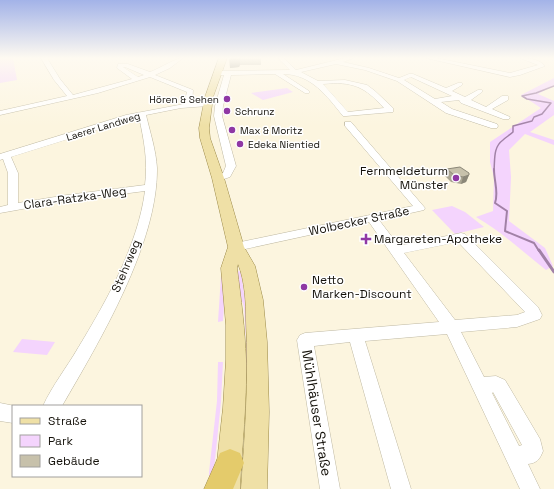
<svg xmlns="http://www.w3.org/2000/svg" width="554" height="489" viewBox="0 0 554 489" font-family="'Space Grotesk',sans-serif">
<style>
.green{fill:#f4d4fd}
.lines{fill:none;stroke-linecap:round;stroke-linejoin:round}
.stream-far2{stroke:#a181a6;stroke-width:1.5}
.stream-far1{stroke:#a181a6;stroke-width:2}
.stream{stroke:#a181a6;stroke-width:3}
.minor-casing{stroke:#bfb9a3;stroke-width:1}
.major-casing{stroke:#9c8a49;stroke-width:1}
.highway-casing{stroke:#9c8a49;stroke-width:1}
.minor{fill:#fff;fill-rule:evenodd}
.major{fill:#efe0a6;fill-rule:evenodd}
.highway{fill:#e4cb6b;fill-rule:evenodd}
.wall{fill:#aba693}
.shaded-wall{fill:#8b8778}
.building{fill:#c7c1ab;stroke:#8b8778}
.poi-dot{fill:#8f38a4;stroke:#fff;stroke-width:1.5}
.labels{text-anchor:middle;stroke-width:3;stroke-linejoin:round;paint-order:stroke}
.far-poi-label{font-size:10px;fill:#15120b;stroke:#fff;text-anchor:start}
.far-street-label{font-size:10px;fill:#15120b;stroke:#fff}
.poi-label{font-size:12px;fill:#15120b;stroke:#fff;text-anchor:start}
.street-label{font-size:12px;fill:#15120b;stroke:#fff}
.near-street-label{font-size:14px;fill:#15120b;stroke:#fff}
</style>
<rect width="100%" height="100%" fill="#fcf5df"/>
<g class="green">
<path d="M 0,58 L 13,58 L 17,80 L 0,83 Z"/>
<path d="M 554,78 L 554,85 L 538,94 L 554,101 L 554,115 L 530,132 L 554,140 L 554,145 L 525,134 L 509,150 L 511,177 L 509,221 L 545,248 L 553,266 L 546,270 C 523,252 502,232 476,217 L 493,211 L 494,177 L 490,162 L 490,142 L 541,108 L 521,95 Z"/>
<path d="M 287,88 L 293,92 L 263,100 L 251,93 Z"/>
<path d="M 452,206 L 465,212 L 484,227 L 455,234 L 432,210 Z"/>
<path d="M 241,271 L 249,329 L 247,394 L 246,340 L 244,307 L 233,272 Z"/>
<path d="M 223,274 L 225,292 L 223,321 L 218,322 L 221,276 Z"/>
<path d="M 22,339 L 55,342 L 47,355 L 13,352 Z"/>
<path d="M 218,362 L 223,362 L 221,402 L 213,479 L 209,489 L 209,472 L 217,401 Z"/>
</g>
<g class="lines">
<path class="stream-far2" d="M 494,170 C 495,160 493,147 503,140 C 506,137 510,135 513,132 L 513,126 L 532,121 L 534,117 L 542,114 L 551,103 L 527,99 L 522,96 L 536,93 L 554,86"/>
<path class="stream-far1" d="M 494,169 C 494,182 499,192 495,203 L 507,211 L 505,231 L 534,243 L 539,251"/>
<path class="stream" d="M 539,250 L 554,272"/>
<defs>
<g id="minor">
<path d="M 41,58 L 47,58 L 60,79 L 73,95 L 132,79 L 117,68 L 118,64 L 128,64 L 150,72 C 159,69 175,58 183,58 L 170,68 L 155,75 L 193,90 L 192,103 L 208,102 L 212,104 L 208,106 L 181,108 L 146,115 C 150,132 156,150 157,168 C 158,244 99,342 62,406 L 43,406 C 52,386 67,367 78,348 C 106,302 138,245 145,191 L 67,201 L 0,213 L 0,207 L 8,205 L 8,173 L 3,159 L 0,160 L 0,154 L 126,115 L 184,104 L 187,92 L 150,77 L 98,93 L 0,115 L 0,111 L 67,96 L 54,80 ZM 123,67 L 125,67 L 144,75 L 138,77 ZM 139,117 C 144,140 148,161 145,185 L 67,195 L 18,203 L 18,173 L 11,157 Z"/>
<path d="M 278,58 L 284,58 L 296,70 L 345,58 L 354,58 L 343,62 L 369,68 L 399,78 L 409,74 L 413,74 L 446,88 L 458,83 L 462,83 L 462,85 L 452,91 L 465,97 L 478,90 L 482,90 L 482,92 L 471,100 L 486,107 L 502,96 L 508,96 L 508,100 L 492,109 L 510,117 L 509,119 L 503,119 L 461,103 L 459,100 L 441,102 L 452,109 L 497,124 L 498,126 L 497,128 L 491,128 L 446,113 L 397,81 L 365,70 L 336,64 L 301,72 L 318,81 L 345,80 L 367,85 L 375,91 L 393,108 L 393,112 L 346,116 L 343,116 C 327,96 311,74 283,74 L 309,91 L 309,93 L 305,93 L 275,74 L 231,75 L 223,106 L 222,116 L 236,166 L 230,177 L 218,181 L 215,180 L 213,178 L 215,176 L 223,173 L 226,166 L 214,116 L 215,106 L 224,75 L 218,75 L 215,73 L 218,71 L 290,70 ZM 411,77 L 452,96 L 435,99 L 404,80 ZM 323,84 C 353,81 365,87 384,108 L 348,112 Z"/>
<path d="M 426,58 L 436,58 L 510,73 L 538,65 L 520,58 C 529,58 539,59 545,66 L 520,75 L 510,77 Z"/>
<path d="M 345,122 L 351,122 L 425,208 L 424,210 L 379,220 L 399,246 L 461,233 L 465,234 L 538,307 L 542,315 L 540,319 L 517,327 L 461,332 L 484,377 L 496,376 L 505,380 L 540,439 L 543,451 C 540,459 537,463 528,464 L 540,489 L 520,489 L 447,334 L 365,341 L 411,489 L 391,489 L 350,342 L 314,346 L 340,489 L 320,489 L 297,340 L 300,335 L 305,333 L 439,322 L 369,222 L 236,251 L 232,250 L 230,247 L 232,244 L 236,243 L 413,206 L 345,126 ZM 458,242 L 525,312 L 517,315 L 455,320 L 404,253 ZM 493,392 L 522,445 L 519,446 L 492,393 Z"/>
<path d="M 0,403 L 15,406 L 13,406 L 13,423 L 0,421 Z"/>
</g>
<path id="major" d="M 219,58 L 227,58 L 213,97 L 209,128 L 210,138 L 224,178 L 244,247 L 255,266 L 263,300 L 267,342 L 269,412 L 267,489 L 241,489 C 245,433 249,378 246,321 C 246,303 245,281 238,264 L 237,268 C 241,299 245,329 246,360 C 247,403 242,446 240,489 L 214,489 L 223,408 L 226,360 L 226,325 L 221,268 L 228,247 L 212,178 L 200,138 L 199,128 L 205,97 Z"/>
<path id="highway" d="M 230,449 L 240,453 L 244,463 L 233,489 L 204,489 L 220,453 Z"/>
</defs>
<use href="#minor" class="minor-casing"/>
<use href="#major" class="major-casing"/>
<use href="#highway" class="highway-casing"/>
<use href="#minor" class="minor"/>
<use href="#major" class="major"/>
<use href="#highway" class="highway"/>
</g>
<g class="wall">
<path d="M 230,58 L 261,58 L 261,65 L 240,65 L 239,67 L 230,68 Z"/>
<path d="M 447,169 L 469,175 L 466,182 L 461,184 L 451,182 L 445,176 Z"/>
</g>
<g class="shaded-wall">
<path d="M 229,58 L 240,58 L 240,65 L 239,67 L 230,68 Z"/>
<path d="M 469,175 L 466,182 L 461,184 L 463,177 Z"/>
</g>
<path class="building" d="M 460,167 L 469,173 L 469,175 L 463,177 L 454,175 L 447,169 Z"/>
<linearGradient id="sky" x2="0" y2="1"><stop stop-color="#a3b3e8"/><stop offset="0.46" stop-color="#fefaf1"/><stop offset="1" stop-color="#fefaf1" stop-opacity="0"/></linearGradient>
<rect width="554" height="126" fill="url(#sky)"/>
<g class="poi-dot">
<circle cx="227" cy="99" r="4"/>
<circle cx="227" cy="111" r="4"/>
<circle cx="232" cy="130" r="4"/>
<circle cx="240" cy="144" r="4"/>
<circle cx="456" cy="178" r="4"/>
<path d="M364 233h4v4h4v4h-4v4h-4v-4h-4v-4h4z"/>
<circle cx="304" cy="287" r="4"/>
</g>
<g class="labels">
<g class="far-poi-label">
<text x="219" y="103" text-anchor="end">Hören &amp; Sehen</text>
<text x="235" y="115">Schrunz</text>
<text x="240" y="134">Max &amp; Moritz</text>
<text x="248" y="148">Edeka Nientied</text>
</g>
<g class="far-street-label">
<text transform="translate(103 126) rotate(-17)" y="4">Laerer Landweg</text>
</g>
<g class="poi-label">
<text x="448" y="175" text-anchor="end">Fernmeldeturm<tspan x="448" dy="14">Münster</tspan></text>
<text x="374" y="243">Margareten-Apotheke</text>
<text x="312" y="284">Netto<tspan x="312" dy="14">Marken-Discount</tspan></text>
</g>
<g class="street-label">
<text transform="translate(75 198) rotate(-8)" y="4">Clara-Ratzka-Weg</text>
<text transform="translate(359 221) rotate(-12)" y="4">Wolbecker Straße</text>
<text transform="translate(126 266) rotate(-67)" y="4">Stehrweg</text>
</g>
<g class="near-street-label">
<text transform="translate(317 413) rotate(81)" y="5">Mühlhäuser Straße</text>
</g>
</g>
<rect x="12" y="405" width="130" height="72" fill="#ffffff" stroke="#a1a09d"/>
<rect x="20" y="418" width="20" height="6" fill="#efe0a6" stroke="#a1a09d"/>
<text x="48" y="425" font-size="12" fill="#15120b">Straße</text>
<rect x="20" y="435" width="20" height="12" fill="#f4d4fd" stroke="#a1a09d"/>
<text x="48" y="445" font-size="12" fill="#15120b">Park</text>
<rect x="20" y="455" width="20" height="12" fill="#c7c1ab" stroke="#a1a09d"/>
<text x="48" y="465" font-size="12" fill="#15120b">Gebäude</text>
</svg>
